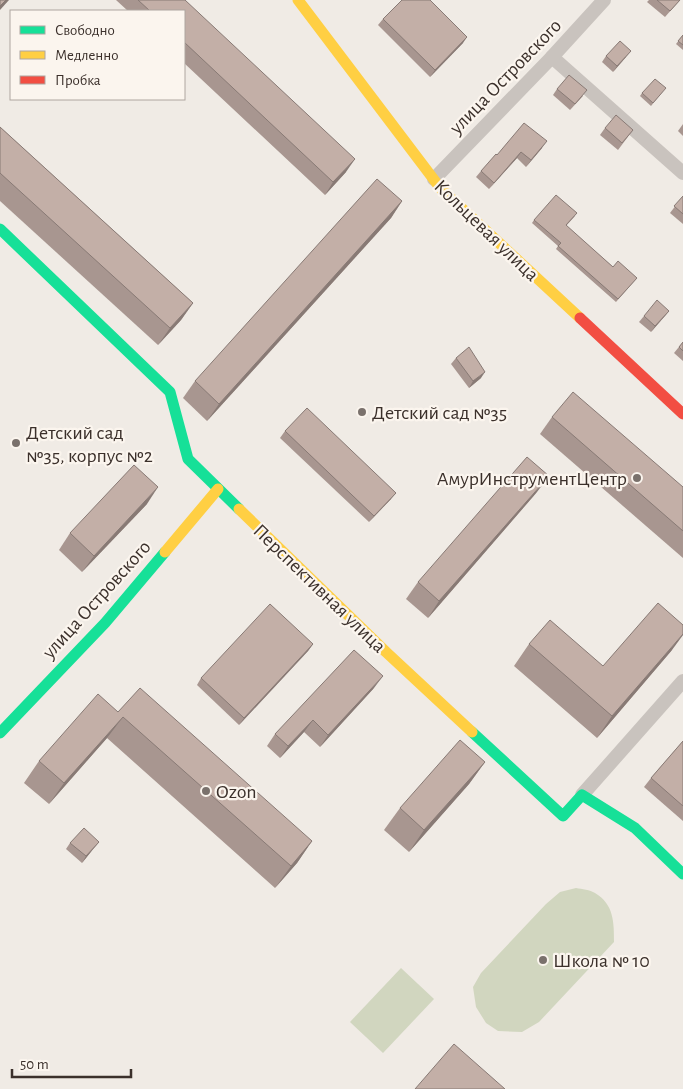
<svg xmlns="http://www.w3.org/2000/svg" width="683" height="1089" viewBox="0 0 683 1089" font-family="'Alegreya Sans',sans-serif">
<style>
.pitch{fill:#d1d6bf}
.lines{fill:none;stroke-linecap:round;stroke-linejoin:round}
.street{stroke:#c9c3be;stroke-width:14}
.fast{stroke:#16e098;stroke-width:11}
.slow{stroke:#ffcf43;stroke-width:11}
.jam{stroke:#f24e42;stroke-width:11}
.wall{fill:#a89690}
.shaded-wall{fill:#887a75}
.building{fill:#c3afa7;stroke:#887a75}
.poi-dot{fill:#7a716c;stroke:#fbf5ee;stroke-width:2}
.labels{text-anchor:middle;stroke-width:4.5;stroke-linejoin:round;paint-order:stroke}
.street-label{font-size:20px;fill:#3b302b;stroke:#fbf5ee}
.poi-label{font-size:20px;fill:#3b302b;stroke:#fbf5ee;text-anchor:start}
</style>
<rect width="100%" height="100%" fill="#f0ebe5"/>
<g class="pitch">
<path d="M 576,888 C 582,889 590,890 595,893 C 614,904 614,923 614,942 L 539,1022 L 522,1032 L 498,1031 L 486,1023 L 476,1007 L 473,987 L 481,973 L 546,904 L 560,892 Z"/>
<path d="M 401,968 L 434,999 L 383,1053 L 350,1022 Z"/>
</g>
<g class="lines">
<g class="street">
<path d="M 552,57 L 683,173"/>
<path d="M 434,179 L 552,57 L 604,0"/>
<path d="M 582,795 L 683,681"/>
</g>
<g class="fast">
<path d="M 0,229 L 170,392 L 188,459 L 239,509"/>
<path d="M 472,732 L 563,816 L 582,795 L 635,828 L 683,874"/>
<path d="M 0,733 L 105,623 L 165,552"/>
</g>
<g class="slow">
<path d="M 298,0 L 441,189 L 580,318"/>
<path d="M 239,509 L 386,652 L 472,732"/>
<path d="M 165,552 L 218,489"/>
</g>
<path class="jam" d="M 580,318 L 683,414"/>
</g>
<g class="wall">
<path d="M 116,0 L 185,0 L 346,172 L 325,195 L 184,63 L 184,11 L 128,11 Z"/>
<path d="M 649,0 L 680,0 L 665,17 L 647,2 Z"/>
<path d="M 383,19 L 463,43 L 430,77 L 378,25 Z"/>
<path d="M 683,35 L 683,50 L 676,44 Z"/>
<path d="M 606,56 L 626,57 L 613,72 L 602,62 Z"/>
<path d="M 557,89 L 583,96 L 570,110 L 553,95 Z"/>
<path d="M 663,91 L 651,106 L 640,96 L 642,93 Z"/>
<path d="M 683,124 L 683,136 L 678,131 Z"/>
<path d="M 0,127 L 193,303 L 181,320 L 158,345 L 0,201 Z"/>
<path d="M 605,128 L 633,130 L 618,150 L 600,135 Z"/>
<path d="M 542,148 L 526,167 L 517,158 L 489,189 L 476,177 L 481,171 L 497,155 Z"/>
<path d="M 683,196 L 683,224 L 670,213 Z"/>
<path d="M 402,201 L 391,218 L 207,421 L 183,398 L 195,381 Z"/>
<path d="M 575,216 L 566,226 L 613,267 L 637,278 L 616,302 L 556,249 L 558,246 L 532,223 L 534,220 Z"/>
<path d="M 669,311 L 664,317 L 651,332 L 639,322 L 644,316 Z"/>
<path d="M 683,342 L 683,361 L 674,353 Z"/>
<path d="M 456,358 L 481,378 L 469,388 L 451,364 Z"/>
<path d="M 552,417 L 683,487 L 683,558 L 540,434 Z"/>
<path d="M 285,431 L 391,499 L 369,522 L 280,438 Z"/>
<path d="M 537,492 L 428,618 L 406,599 L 418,582 Z"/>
<path d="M 147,504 L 82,572 L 59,550 L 70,533 Z"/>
<path d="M 313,644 L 308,651 L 239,725 L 197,685 L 201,678 Z"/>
<path d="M 529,644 L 603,666 L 672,650 L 597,738 L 514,666 Z"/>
<path d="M 374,688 L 320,747 L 304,732 L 280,758 L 267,746 L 275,734 Z"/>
<path d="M 118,712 L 312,841 L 297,863 L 275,888 L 107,738 L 49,804 L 24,783 L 39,761 Z"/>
<path d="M 683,741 L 683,821 L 644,787 L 651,778 Z"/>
<path d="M 485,762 L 469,784 L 409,852 L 384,830 L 400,808 Z"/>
<path d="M 99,842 L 94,848 L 82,863 L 66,849 L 70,843 Z"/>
</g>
<g class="shaded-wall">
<path d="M 6,0 L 9,0 L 0,10 L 0,6 Z"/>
<path d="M 467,37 L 463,43 L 430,77 L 435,70 Z"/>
<path d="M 631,51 L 626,57 L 613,72 L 617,66 Z"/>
<path d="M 547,141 L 542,148 L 526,167 L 531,160 Z"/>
<path d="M 521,152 L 517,158 L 489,189 L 494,183 Z"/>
<path d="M 355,159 L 346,172 L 325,195 L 333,182 Z"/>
<path d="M 402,201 L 391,218 L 207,421 L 219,404 Z"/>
<path d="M 193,303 L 181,320 L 158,345 L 170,328 Z"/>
<path d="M 669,311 L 664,317 L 651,332 L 655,326 Z"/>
<path d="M 485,372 L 481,378 L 469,388 L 473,381 Z"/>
<path d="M 549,476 L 537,492 L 428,618 L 439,601 Z"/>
<path d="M 158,487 L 147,504 L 82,572 L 94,556 Z"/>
<path d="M 396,493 L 391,499 L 369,522 L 374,516 Z"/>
<path d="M 683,634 L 683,635 L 672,650 L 597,738 L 612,716 Z"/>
<path d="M 313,644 L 308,651 L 239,725 L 244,718 Z"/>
<path d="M 383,676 L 374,688 L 320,747 L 328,735 Z"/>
<path d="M 123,717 L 107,738 L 49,804 L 64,783 Z"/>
<path d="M 313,720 L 304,732 L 280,758 L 288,746 Z"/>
<path d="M 485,762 L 469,784 L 409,852 L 424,830 Z"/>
<path d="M 312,841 L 297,863 L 275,888 L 291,866 Z"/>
<path d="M 99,842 L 94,848 L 82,863 L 86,856 Z"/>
</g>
<g class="building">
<path d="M 0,0 L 6,0 L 0,6 Z"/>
<path d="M 138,0 L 185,0 L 355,159 L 333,182 L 184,42 L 184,11 L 150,11 Z"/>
<path d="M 402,0 L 430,0 L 467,37 L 435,70 L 383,19 Z"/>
<path d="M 657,0 L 680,0 L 670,11 Z"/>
<path d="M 683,35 L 683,45 L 678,41 Z"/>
<path d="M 620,41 L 631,51 L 617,66 L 606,56 Z"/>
<path d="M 569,75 L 587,90 L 575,104 L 557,89 Z"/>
<path d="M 655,79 L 666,88 L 653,103 L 642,93 Z"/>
<path d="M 616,115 L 633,130 L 622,143 L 605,128 Z"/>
<path d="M 524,123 L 547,141 L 531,160 L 521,152 L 494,183 L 481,171 L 496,154 L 497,155 Z"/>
<path d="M 0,127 L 193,303 L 170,328 L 0,173 Z"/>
<path d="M 377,179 L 402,201 L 219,404 L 195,381 Z"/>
<path d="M 556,195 L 577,213 L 566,225 L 613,267 L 618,261 L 637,278 L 618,299 L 558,246 L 561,243 L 534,220 Z"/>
<path d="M 683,196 L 683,214 L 674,206 Z"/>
<path d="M 657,300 L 669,311 L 655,326 L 644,316 Z"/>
<path d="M 683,342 L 683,351 L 679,347 Z"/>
<path d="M 469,347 L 485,372 L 473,381 L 456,358 Z"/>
<path d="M 573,392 L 683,487 L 683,531 L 552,417 Z"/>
<path d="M 307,408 L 396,493 L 374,516 L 285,431 Z"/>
<path d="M 527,457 L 549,476 L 439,601 L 418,582 Z"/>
<path d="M 134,465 L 158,487 L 94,556 L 70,533 Z"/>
<path d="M 658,603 L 683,625 L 683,634 L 612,716 L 529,644 L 550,620 L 603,666 Z"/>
<path d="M 270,604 L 313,644 L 244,718 L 201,678 Z"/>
<path d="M 354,650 L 383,676 L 328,735 L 313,720 L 288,746 L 275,734 Z"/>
<path d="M 140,688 L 312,841 L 291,866 L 123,717 L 64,783 L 39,761 L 98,694 L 118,712 Z"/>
<path d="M 460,740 L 485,762 L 424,830 L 400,808 Z"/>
<path d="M 683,741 L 683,806 L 651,778 Z"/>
<path d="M 84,828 L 99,842 L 86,856 L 70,843 Z"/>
<path d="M 454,1044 L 505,1089 L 415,1089 Z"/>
</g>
<g class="poi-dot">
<circle cx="362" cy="412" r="5"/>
<circle cx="16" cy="443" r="5"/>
<circle cx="637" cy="478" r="5"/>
<circle cx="206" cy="791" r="5"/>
<circle cx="543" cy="960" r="5"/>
</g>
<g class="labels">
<g class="street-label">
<text transform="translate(505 76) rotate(-46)" y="7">улица Островского</text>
<text transform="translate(487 230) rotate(44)" y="7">Кольцевая улица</text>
<text transform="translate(320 588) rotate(44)" y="7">Перспективная улица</text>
<text transform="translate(96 599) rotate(-48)" y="7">улица Островского</text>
</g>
<g class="poi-label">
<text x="372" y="419">Детский сад №35</text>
<text x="26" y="439">Детский сад<tspan x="26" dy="23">№35, корпус №2</tspan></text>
<text x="627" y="485" text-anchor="end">АмурИнструментЦентр</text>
<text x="216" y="798">Ozon</text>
<text x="553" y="967">Школа № 10</text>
</g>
</g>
<rect x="10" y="10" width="175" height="90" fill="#fbf5ee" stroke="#aea6a0"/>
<rect x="20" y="26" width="25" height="8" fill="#16e098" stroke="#aea6a0"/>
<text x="55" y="35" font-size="15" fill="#3b302b">Свободно</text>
<rect x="20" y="51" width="25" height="8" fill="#ffcf43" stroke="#aea6a0"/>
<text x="55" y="60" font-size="15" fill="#3b302b">Медленно</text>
<rect x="20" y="76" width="25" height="8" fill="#f24e42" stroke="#aea6a0"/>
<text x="55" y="85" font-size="15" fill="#3b302b">Пробка</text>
<path d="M12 1069v8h119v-8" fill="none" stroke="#3b302b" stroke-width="2.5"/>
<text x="20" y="1069" font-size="15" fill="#3b302b" stroke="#fbf5ee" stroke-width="4" paint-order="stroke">50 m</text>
</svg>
